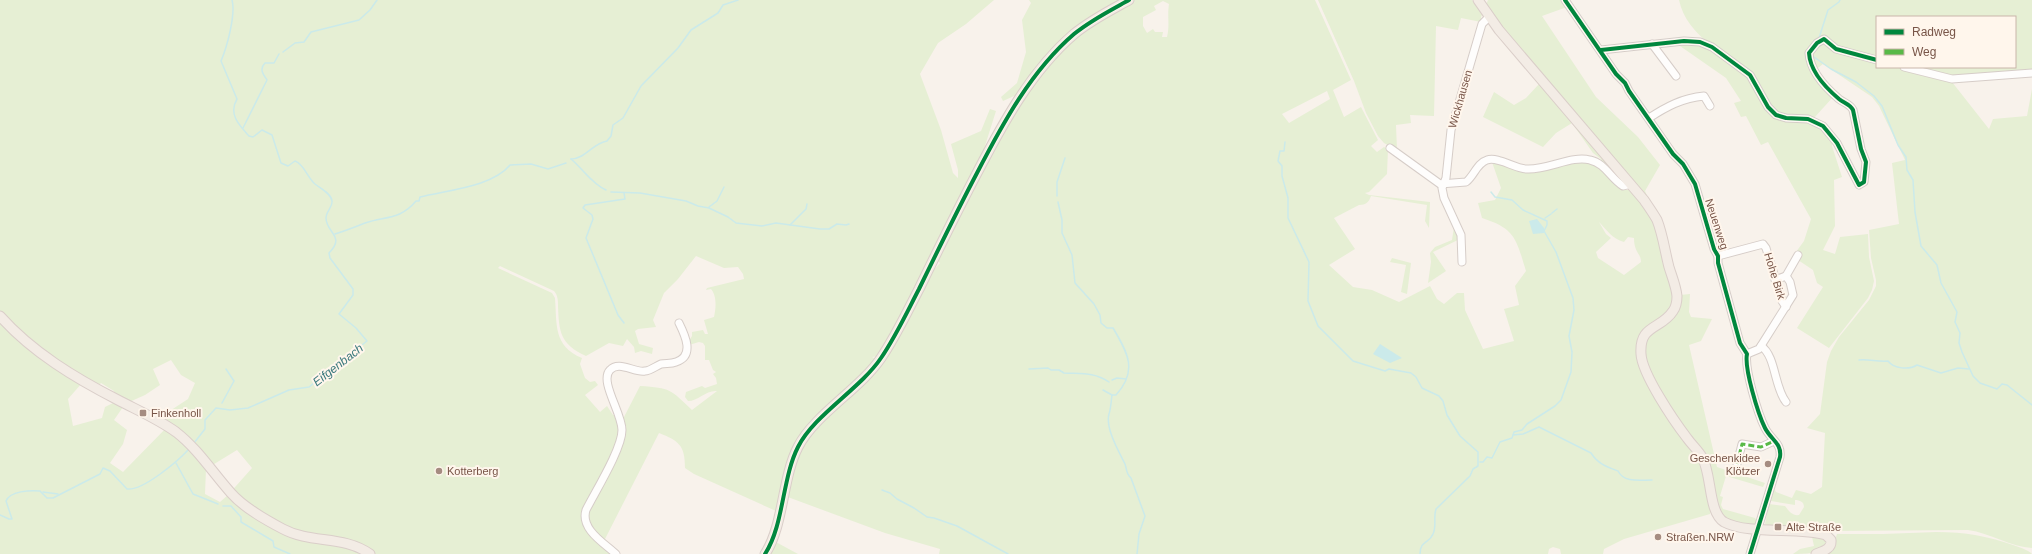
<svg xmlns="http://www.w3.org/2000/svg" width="2032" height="554" viewBox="0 0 2032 554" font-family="Helvetica,sans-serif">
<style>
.green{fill:#e6efd4;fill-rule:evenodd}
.water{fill:#cbeaea}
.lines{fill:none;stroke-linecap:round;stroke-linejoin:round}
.stream{stroke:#cbeaea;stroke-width:1.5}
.minor-casing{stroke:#d6cdc8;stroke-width:9}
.major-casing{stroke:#dacec9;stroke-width:11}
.minor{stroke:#fefdfc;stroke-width:7}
.major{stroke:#f3ece5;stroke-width:9}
.quiet{stroke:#58b947;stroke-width:3;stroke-dasharray:6 3;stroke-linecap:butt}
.cycleway-casing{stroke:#fff6ec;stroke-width:6}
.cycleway{stroke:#00873e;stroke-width:4}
.poi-dot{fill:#a58c81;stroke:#fff6ec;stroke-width:1.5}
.labels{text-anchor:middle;stroke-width:4;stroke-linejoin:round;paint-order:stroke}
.street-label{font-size:11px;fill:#785548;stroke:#fff6ec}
.poi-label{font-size:11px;fill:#785548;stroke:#fff6ec;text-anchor:start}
.water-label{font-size:12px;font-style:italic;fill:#3b797e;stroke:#fff6ec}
</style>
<rect width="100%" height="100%" fill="#f8f2eb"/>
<g class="green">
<path d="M 0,0 L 994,0 L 966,24 L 938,43 L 920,74 L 941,130 L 953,173 L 958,178 L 958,170 L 951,144 L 981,131 L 990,109 L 996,111 L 984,149 L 986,152 L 892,337 L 879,356 L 872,357 L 877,359 L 871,367 C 851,388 806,422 796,446 C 780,481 781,522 762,554 L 760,554 L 769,536 L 776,511 L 694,474 L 685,468 C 685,445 679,441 659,433 L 604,541 C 595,533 582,525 587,511 L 625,434 L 622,417 L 624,417 L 640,386 C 671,388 670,389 692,410 L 717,391 C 706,390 698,401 688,401 L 685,397 L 686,392 L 702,386 L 705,388 L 717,384 L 716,378 L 713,374 L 716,372 L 713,370 L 709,360 L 705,360 L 705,346 L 703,343 L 699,342 L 689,345 L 689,341 L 692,336 L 692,332 L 703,330 L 705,334 L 708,334 L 704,320 L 714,317 C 716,308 717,296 711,289 L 706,290 L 707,288 L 744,279 L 743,274 L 738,267 L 724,268 L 696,256 L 678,279 L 664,293 L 653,320 L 656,327 L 638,329 L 635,331 L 639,344 L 653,348 L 652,354 L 641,351 L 635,353 L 634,347 L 627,339 L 623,346 L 609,343 L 586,356 C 560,344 559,332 558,306 C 558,300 558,296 554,291 L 500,266 L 498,268 L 552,293 L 555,298 C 557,324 553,346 582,358 L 580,364 L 585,378 L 590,382 L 595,381 L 598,385 L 585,395 L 600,412 L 607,406 L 613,415 L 617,415 C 621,423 622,431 619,440 L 583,515 C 583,532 603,544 614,554 L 0,554 ZM 171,360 L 181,375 L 195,383 L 188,399 L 159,418 L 170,424 L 123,472 L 110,463 L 123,444 L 127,430 L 114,420 L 123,407 L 113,403 L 105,407 L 102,418 L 73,426 L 68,399 L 82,383 L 59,369 L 63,366 L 98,386 L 101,383 L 114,391 L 112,395 L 127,403 L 145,395 L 160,385 L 153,369 ZM 237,450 L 252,468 L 228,495 L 220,502 L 205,494 L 206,469 Z"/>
<path d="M 1029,0 L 1125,0 L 1099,14 L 1021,93 L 1003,101 L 1001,97 L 1017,83 L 1026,52 L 1022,20 L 1031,3 Z"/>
<path d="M 1134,0 L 1315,0 L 1351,80 L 1333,90 L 1344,117 L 1361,107 L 1378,140 L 1371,146 L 1377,152 L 1384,147 L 1388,149 L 1387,174 L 1369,192 L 1365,193 L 1369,195 L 1430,202 L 1429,228 L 1425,221 L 1427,205 L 1371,196 C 1369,202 1366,205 1359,205 L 1334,218 L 1355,249 L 1329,265 L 1353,287 L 1372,290 L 1399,302 L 1430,286 L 1437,299 L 1444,304 L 1457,293 L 1464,293 L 1465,310 L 1483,349 L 1514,341 L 1504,309 L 1519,305 L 1515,286 L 1526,271 C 1516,239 1516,229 1482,218 L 1478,203 L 1495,200 L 1501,188 L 1492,162 L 1526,171 L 1549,169 L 1576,162 L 1590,161 L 1603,169 L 1621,189 L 1634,191 L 1649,211 L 1657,229 L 1674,295 C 1675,329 1616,322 1645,373 L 1648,371 C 1642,356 1640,339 1655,329 C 1661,324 1668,321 1672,316 C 1677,309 1677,303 1680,295 L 1690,294 L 1689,312 L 1691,317 L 1712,319 L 1701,341 L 1689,345 L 1717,467 L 1765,483 L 1763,487 L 1726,476 L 1720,496 L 1723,497 L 1721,505 L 1723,509 L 1755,518 L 1757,521 L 1754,526 C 1704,519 1721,503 1708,466 L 1705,468 L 1712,509 L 1710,514 L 1624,539 L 1604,549 L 1603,554 L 1561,554 L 1560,549 L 1553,547 L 1549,549 L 1548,554 L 939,554 L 940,549 L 885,533 L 785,496 C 790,479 793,460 802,444 C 817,416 858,394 878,366 C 901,334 913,291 940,263 L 936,260 C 975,182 1012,90 1080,33 C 1097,20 1116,10 1134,0 ZM 1163,1 L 1169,4 C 1167,17 1170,25 1167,37 L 1162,37 L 1163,32 L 1155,32 L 1153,29 L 1147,33 L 1143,26 L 1143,17 L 1156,10 L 1154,6 ZM 1327,91 L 1330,99 L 1289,123 L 1282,114 ZM 1599,222 C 1606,229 1612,239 1624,242 L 1628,237 L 1634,238 C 1634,253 1641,253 1641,262 L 1624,275 L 1598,258 L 1596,252 L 1611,238 L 1606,234 Z"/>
<path d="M 1318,0 L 1472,0 L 1475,4 L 1473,0 L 1476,0 L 1483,14 L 1482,17 L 1481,15 L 1481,22 L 1461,18 L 1458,30 L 1436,26 L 1434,116 L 1410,115 L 1411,123 L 1396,125 L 1397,150 L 1384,143 L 1378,136 L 1366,113 L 1354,81 Z"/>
<path d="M 1488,0 L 1561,0 L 1567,7 L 1542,16 L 1596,97 L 1638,137 L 1660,165 L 1645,191 L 1659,221 L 1485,7 Z"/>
<path d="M 1679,0 L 2032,0 L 2032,72 L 1950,78 L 1908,67 L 2015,67 L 2015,17 L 1877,17 L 1877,67 L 1899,67 L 1952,82 L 1989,129 L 1993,119 L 2027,116 L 2032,89 L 2032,548 C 2011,547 1990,533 1968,530 L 1833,531 L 1769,526 L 1765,524 L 1769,504 L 1785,506 C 1789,511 1792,516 1799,515 L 1804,507 C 1804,502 1800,500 1795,500 L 1795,505 L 1771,501 L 1774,488 L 1776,492 L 1792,498 L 1796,490 L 1811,494 L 1822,487 L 1825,433 L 1807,428 L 1820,414 L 1827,362 L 1831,351 L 1839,337 L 1869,300 L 1876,286 L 1876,280 L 1871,258 L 1869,230 L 1899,224 L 1892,163 L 1905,160 L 1879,106 L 1872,97 L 1823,64 L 1814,71 L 1834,96 L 1814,118 L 1787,116 L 1772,111 C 1767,101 1762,86 1754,78 C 1728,54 1687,38 1679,0 Z"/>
<path d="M 1489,22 L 1623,178 L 1623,184 L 1601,163 L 1601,159 L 1593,153 L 1572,123 L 1556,133 L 1543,147 L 1483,117 L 1494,92 L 1514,105 L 1526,98 L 1539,84 Z"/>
<path d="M 1681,42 L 1702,44 L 1747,73 L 1769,111 C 1797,118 1813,119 1833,140 L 1832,146 L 1842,177 L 1834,180 L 1835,226 L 1823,250 L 1835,254 L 1840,237 L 1868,234 L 1869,257 L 1874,281 L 1872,290 L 1868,298 L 1829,348 L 1797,328 L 1823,287 L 1817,283 L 1813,270 L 1798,260 L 1796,252 L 1804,241 L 1811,219 L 1768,142 L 1761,145 L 1746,116 L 1741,117 L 1734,103 L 1741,101 L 1726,78 L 1680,46 Z"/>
<path d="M 1454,227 L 1460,239 L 1433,252 L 1446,271 L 1428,283 L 1431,262 L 1430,253 L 1435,247 L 1452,240 Z"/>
<path d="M 1392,258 L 1411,263 L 1407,294 L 1401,292 L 1406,265 L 1390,262 Z"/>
<path d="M 1936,532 C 1966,532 1987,536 2016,546 C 2021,548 2028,550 2032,554 L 1822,554 L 1835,540 L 1837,534 L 1883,534 Z"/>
<path d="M 1792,535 L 1823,536 L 1828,543 C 1818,554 1807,554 1793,554 L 1800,549 L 1814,546 L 1812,537 Z"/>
<path d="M 774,541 L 798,554 L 768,554 Z"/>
</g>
<g class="water">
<path d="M 1537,219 L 1544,228 L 1544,233 L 1533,234 L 1529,221 Z"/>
<path d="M 1380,344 L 1402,358 L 1390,363 L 1373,354 Z"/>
</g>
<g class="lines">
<g class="stream">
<path d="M 1819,38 L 1828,10 L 1839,2 L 1840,0"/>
<path d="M 283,52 L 295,43 L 304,42 L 311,32 L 359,20 L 370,10 L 377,0"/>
<path d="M 1814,57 L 1831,69 L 1856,82 L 1874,96 L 1882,106 L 1898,145 L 1906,157 L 1907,170 L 1913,180 L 1915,212 L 1921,246 L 1937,265 L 1941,283 L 1957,312 L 1955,322 L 1960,333 L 1959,343 L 1962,352 L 1973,376 L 1980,383 L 1997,389 L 2002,384 L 2007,385 L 2032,405"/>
<path d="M 243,128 L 267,80 C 263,74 259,69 265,63 L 274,63 L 279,54"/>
<path d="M 1285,142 L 1284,151 L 1280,151 L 1278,161 L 1282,166 L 1282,176 L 1288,198 L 1288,218 L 1309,262 L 1308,301 L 1318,326 L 1353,361 L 1385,371 L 1389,369 L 1411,373 L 1416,377 L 1422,388 L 1439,396 L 1443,401 L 1447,415 L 1460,436 L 1478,452 L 1478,466 L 1473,469 L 1470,476 L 1436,509 C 1433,517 1437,526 1433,534 C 1429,544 1420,540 1420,554"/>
<path d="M 571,159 C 585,159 593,143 607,141 L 611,136 L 613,125 L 623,118 L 641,86 L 678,48 L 691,30 L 718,13 L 723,5 L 738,0"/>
<path d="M 571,159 C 583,169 592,184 606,190"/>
<path d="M 611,192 L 640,193 L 686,201 L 698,206 L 709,208 L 728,217 L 736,223 L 762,226 L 776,223 L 820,229 L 829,229 L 837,224 L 846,225 L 849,224"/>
<path d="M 624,193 L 625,199 L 585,205 L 583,208 L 592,215 L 593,219 L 586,238 L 618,315 L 624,323"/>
<path d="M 1057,196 L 1057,182 L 1065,158"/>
<path d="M 1058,202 L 1062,220 L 1062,233 L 1072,255 L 1075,283 L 1094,304 L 1100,315 L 1101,323 L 1107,328 L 1113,328 C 1128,353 1138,371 1116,395 L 1112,395 C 1111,402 1111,408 1109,414 C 1105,428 1119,452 1125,464 C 1127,470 1126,474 1131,478 L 1145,516 L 1139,534 L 1137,554"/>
<path d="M 709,207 L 717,201 L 724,187"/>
<path d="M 1552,213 L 1557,209"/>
<path d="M 1545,218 L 1551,214"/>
<path d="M 790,225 L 806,209 L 807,204"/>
<path d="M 335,234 C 345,231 355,227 365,223 C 386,216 400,220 416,201 L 419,201 L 420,197 C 447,190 492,187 510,165 L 531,164 L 548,169 L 566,163"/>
<path d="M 1859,360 C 1869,359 1878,362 1888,361 C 1894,369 1909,370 1917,365 L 1941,373 L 1958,368 L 1969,369"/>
<path d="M 1029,369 L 1048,368 L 1051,370 L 1059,370 L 1064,373 C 1082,374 1094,372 1109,382"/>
<path d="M 1112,380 L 1117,378 L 1126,379"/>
<path d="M 1103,390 L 1112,395"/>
<path d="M 222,403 L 234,381 L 226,369"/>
<path d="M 1513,435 L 1523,434 L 1539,427 L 1591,453 C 1598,464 1607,467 1618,471 C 1624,483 1640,480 1652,480"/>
<path d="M 194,443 L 205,429 L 205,420 L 216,408 L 230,410 L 248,408 L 289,390 L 309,387 L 367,341 L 356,328 L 339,314 L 353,295 L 353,289 L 330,258 L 329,253 C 346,236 326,233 326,218 C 326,211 333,207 332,201 C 331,193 320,188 315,184 C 307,177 304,164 295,161 L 288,166 L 281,163 L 272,135 L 262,130 L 253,137 L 249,136 C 239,125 228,114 237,99 L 221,61 C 227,47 236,14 232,0"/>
<path d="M 1480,462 L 1483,462 L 1487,457 L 1492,458 L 1500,442 L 1512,438 L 1514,432 L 1522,430 L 1527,424 L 1555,406 L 1561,400 L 1571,372 L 1572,352 L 1569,336 L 1574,310 L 1573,298 L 1556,252 L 1544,231 L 1547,225 L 1547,221 L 1523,210 L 1512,200 L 1495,197 L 1491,192"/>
<path d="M 176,463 L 193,494 L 218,504"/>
<path d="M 882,490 L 890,493 L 897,499 L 914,508 L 927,517 L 934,518 L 957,526 L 1008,554"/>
<path d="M 43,492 L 58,494"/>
<path d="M 223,506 L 231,506 L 241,517 L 241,522 L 273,541 L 274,547 L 290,554"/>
<path d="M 0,515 L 9,519 L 12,519 L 6,501 C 10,491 30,490 40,491 L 47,498 L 53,498 L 100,474 L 103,468 L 110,471 L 127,489 C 143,491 178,461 189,449"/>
</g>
<defs>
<g id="minor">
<path d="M 1565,0 L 1616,74 L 1625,83 L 1629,91 L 1673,154 L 1683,164 L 1695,184 L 1714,249 L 1718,256 L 1718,263 L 1740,343 L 1747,354 C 1744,368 1758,414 1765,428 C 1771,440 1782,443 1780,457 L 1750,554"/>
<path d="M 1652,44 L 1676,76"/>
<path d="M 1601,50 L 1684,41 L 1700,42 L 1712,47 L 1750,75 L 1768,107 L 1776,115 L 1786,118 L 1808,119 L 1823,126 L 1837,143 L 1859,185 L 1864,182 L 1866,162 L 1861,149 L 1853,110 C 1850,104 1844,103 1839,99 C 1826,88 1810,71 1809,53 L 1817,43 L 1824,39 L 1836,49 L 1877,60"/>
<path d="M 1904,67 L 1952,79 L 2032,73"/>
<path d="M 1649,118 C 1666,107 1682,98 1704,96 L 1710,106"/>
<path d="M 1390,148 L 1440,184 L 1466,182 C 1474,176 1477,163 1487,160 C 1498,156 1515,169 1527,169 C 1548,170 1572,155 1590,160 C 1605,163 1611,179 1623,186 L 1631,184"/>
<path d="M 1718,256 L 1763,244 L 1766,248 L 1782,301 L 1786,307"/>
<path d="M 1462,262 L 1461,235 L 1444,198 L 1442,188 L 1446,178 L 1451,130 L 1482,24 L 1489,17"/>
<path d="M 1786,276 L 1798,255"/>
<path d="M 1761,346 C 1776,356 1774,387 1786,402"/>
<path d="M 1747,354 L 1759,349 L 1793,295 L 1790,282 L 1786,276 L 1775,280"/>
<path d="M 1737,464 L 1742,444 L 1761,447 L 1774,441"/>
<path d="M 616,554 C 604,543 580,529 586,510 C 595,492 622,449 622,430 C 622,413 599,381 610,370 C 619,360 634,373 645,371 C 650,371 656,366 661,364 C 666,363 671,364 676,362 C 695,356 685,335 679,323"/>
</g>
<g id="major">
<path d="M 1478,0 L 1499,30 L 1644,200 C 1648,206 1653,213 1657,220 C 1663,235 1665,252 1669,267 C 1672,277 1676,286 1677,296 C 1677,301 1676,307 1673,311 C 1661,330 1639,324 1641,354 C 1642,374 1674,421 1687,438 C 1692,445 1698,450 1702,457 C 1712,474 1708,512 1724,522 C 1748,535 1799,527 1826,535 L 1831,540 C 1832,549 1823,551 1816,554"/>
<path d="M 0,316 C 32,352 75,378 118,400 C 137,410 158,419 176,432 C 198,449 213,473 231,493 C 244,508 266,520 283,529 C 311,544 343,535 370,554"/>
<path d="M 765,554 C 784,525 782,478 798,447 C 814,415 860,389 881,358 C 896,336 907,312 919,289 C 938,250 957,211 977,173 C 1003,123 1031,71 1074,34 C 1091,20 1111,10 1129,0"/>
</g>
</defs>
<use href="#minor" class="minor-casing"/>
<use href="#major" class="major-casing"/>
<use href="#minor" class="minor"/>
<use href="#major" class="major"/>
<path class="quiet" d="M 1737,464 L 1742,444 L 1761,447 L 1774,441"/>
<defs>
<g id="cycleway">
<path d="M 1565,0 L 1616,74 L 1625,83 L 1629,91 L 1673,154 L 1683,164 L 1695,184 L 1714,249 L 1718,256 L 1718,263 L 1740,343 L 1747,354 C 1744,368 1758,414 1765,428 C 1771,440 1782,443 1780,457 L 1750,554"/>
<path d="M 1601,50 L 1684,41 L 1700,42 L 1712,47 L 1750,75 L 1768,107 L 1776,115 L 1786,118 L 1808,119 L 1823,126 L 1837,143 L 1859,185 L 1864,182 L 1866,162 L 1861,149 L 1853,110 C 1850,104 1844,103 1839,99 C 1826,88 1810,71 1809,53 L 1817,43 L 1824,39 L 1836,49 L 1877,60"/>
<path d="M 765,554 C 784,525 782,478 798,447 C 814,415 860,389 881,358 C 896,336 907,312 919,289 C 938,250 957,211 977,173 C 1003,123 1031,71 1074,34 C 1091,20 1111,10 1129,0"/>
</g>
</defs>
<use href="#cycleway" class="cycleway-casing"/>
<use href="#cycleway" class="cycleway"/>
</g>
<g class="poi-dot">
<rect x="139" y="409" width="8" height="8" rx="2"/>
<circle cx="1768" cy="464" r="4"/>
<circle cx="439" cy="471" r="4"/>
<rect x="1774" y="523" width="8" height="8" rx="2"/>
<circle cx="1658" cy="537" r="4"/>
</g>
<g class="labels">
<g class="street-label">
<text transform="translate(1460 99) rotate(-74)" y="4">Wickhausen</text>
<text transform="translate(1717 224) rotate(72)" y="4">Neuenweg</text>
<text transform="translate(1775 276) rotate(73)" y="4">Hohe Birk</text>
</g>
<g class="poi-label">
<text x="151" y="417">Finkenholl</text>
<text x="1760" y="462" text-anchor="end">Geschenkidee<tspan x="1760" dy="13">Klötzer</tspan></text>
<text x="447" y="475">Kotterberg</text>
<text x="1786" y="531">Alte Straße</text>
<text x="1666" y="541">Straßen.NRW</text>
</g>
<g class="water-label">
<text transform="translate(338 365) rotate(-38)" y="4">Eifgenbach</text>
</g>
</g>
<rect x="1876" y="16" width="140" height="52" fill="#fff6ec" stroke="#c9b6aa"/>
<rect x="1884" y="29" width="20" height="6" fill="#00873e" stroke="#c9b6aa"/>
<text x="1912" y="36" font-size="12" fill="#785548">Radweg</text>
<rect x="1884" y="49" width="20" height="6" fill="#58b947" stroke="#c9b6aa"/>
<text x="1912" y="56" font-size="12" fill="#785548">Weg</text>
</svg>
